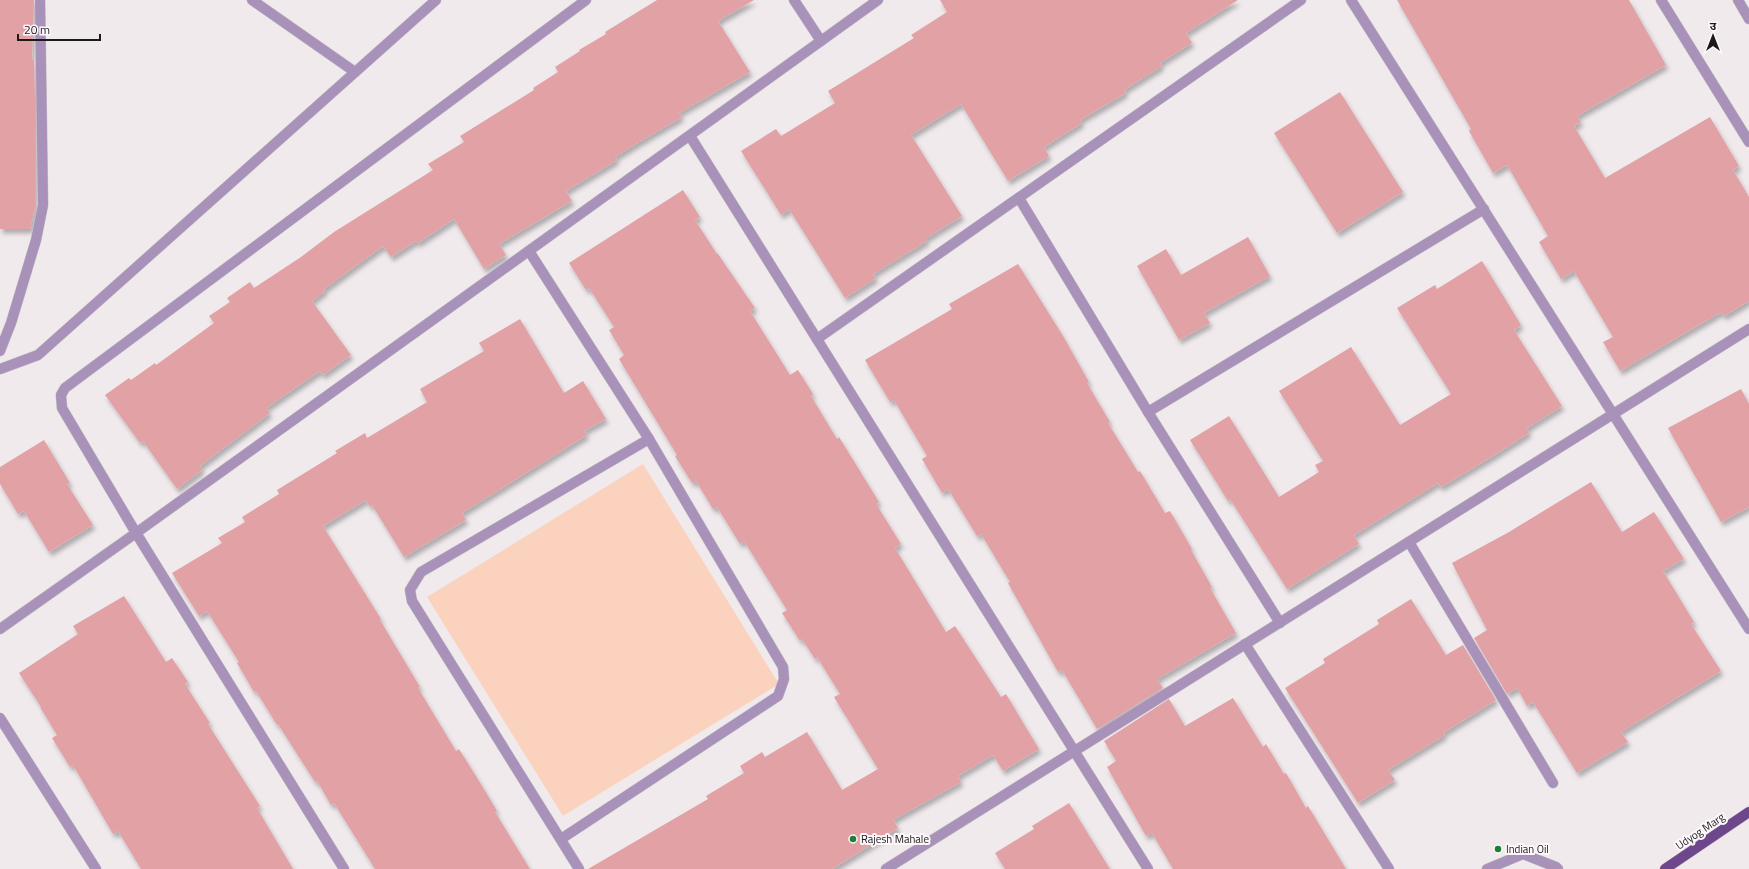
<svg xmlns="http://www.w3.org/2000/svg" width="1749" height="869" viewBox="0 0 1749 869" font-family="'Titillium Web','Noto Sans Devanagari',sans-serif">
<style>
.green{fill:#fbd2bd}
.building{fill:#e2a1a5;filter:url(#shadow)}
.lines{fill:none;stroke-linecap:round;stroke-linejoin:round}
.minor-casing{stroke:#cac4c7;stroke-width:11}
.major-casing{stroke:#cac4c7;stroke-width:11}
.minor{stroke:#a892ba;stroke-width:10}
.major{stroke:#6e468c;stroke-width:10}
.poi-dot{fill:#1a8135;stroke:#fef7fb;stroke-width:1.5}
.labels{text-anchor:middle;stroke-width:4;stroke-linejoin:round;paint-order:stroke}
.street-label{font-size:11px;fill:#1b191a;stroke:#fef7fb}
.poi-label{font-size:11px;fill:#1b191a;stroke:#fef7fb;text-anchor:start}
</style>
<defs>
<filter id="shadow"><feDropShadow dx="2.5" dy="4.5" stdDeviation="2" flood-color="#0004"/></filter>
</defs>
<rect width="100%" height="100%" fill="#f0eaed"/>
<path class="green" d="M 643,464 L 779,684 L 563,816 L 427,597 Z"/>
<g class="building">
<path d="M 0,0 L 34,0 L 32,60 L 34,60 L 35,99 L 35,208 L 30,229 L 0,229 Z"/>
<path d="M 657,0 L 754,0 L 718,21 L 750,72 L 679,113 L 682,117 L 639,142 L 615,157 L 617,160 L 566,191 L 572,201 L 499,244 L 506,255 L 484,269 L 454,219 L 418,243 L 416,241 L 391,257 L 383,246 L 324,289 L 325,291 L 312,301 L 351,355 L 323,375 L 320,371 L 266,408 L 270,413 L 200,466 L 202,470 L 177,489 L 143,441 L 140,443 L 105,395 L 129,378 L 131,380 L 155,363 L 156,365 L 214,323 L 209,316 L 230,302 L 227,298 L 250,282 L 254,288 L 301,257 L 334,232 L 433,170 L 428,164 L 464,142 L 460,136 L 534,90 L 533,88 L 558,72 L 555,67 L 580,51 L 579,50 L 606,34 L 605,32 Z"/>
<path d="M 940,0 L 1238,0 L 1186,33 L 1192,43 L 1160,63 L 1162,66 L 1124,90 L 1126,93 L 1080,120 L 1082,123 L 1044,147 L 1049,156 L 1008,181 L 961,104 L 911,135 L 962,216 L 925,239 L 927,241 L 873,274 L 876,278 L 845,298 L 789,209 L 781,215 L 741,151 L 776,129 L 781,136 L 835,103 L 828,91 L 914,38 L 911,35 L 947,12 Z"/>
<path d="M 1397,0 L 1629,0 L 1666,65 L 1577,116 L 1581,122 L 1574,126 L 1605,178 L 1710,117 L 1739,166 L 1733,170 L 1749,197 L 1749,301 L 1724,316 L 1721,312 L 1620,371 L 1603,342 L 1613,337 L 1574,271 L 1561,279 L 1539,242 L 1548,236 L 1507,165 L 1493,173 L 1469,131 L 1471,129 Z"/>
<path d="M 1340,92 L 1403,192 L 1337,233 L 1274,133 Z"/>
<path d="M 683,190 L 700,217 L 695,220 L 717,254 L 718,254 L 755,308 L 750,311 L 790,375 L 798,370 L 813,394 L 811,396 L 837,439 L 839,437 L 879,502 L 876,504 L 901,544 L 895,548 L 946,632 L 955,626 L 1001,697 L 1006,694 L 1039,749 L 1003,771 L 993,755 L 958,776 L 961,782 L 893,820 L 898,828 L 832,869 L 588,869 L 708,799 L 706,796 L 744,773 L 740,766 L 762,752 L 765,757 L 807,732 L 842,790 L 878,769 L 834,697 L 840,694 L 817,657 L 815,659 L 802,639 L 800,641 L 782,613 L 787,610 L 744,541 L 740,544 L 717,507 L 713,509 L 696,481 L 692,483 L 675,456 L 677,455 L 619,359 L 624,355 L 609,330 L 614,327 L 589,288 L 586,290 L 569,263 Z"/>
<path d="M 1248,237 L 1270,276 L 1204,313 L 1210,323 L 1179,340 L 1137,266 L 1166,249 L 1181,275 Z"/>
<path d="M 1482,261 L 1521,325 L 1514,330 L 1562,406 L 1527,428 L 1529,433 L 1493,456 L 1441,487 L 1438,483 L 1354,535 L 1359,544 L 1287,589 L 1230,499 L 1228,501 L 1190,440 L 1229,416 L 1279,497 L 1319,472 L 1315,465 L 1323,461 L 1279,391 L 1351,347 L 1400,425 L 1451,394 L 1397,308 L 1435,285 L 1437,289 Z"/>
<path d="M 1018,264 L 1063,336 L 1089,382 L 1087,383 L 1110,422 L 1108,423 L 1138,472 L 1140,471 L 1165,513 L 1170,511 L 1192,549 L 1191,550 L 1212,587 L 1210,588 L 1236,633 L 1157,679 L 1163,688 L 1097,729 L 1062,670 L 1058,672 L 1008,583 L 1010,582 L 981,534 L 977,536 L 948,489 L 942,493 L 922,459 L 927,456 L 894,400 L 890,402 L 865,360 L 952,309 L 949,304 Z"/>
<path d="M 520,319 L 564,393 L 583,381 L 606,419 L 584,431 L 587,435 L 462,513 L 466,520 L 404,557 L 372,505 L 370,507 L 366,500 L 323,526 L 381,619 L 380,620 L 420,687 L 418,688 L 456,751 L 459,749 L 481,784 L 497,811 L 495,812 L 530,869 L 375,869 L 334,803 L 331,805 L 317,781 L 315,782 L 278,724 L 277,725 L 256,691 L 254,692 L 237,663 L 239,662 L 207,611 L 199,616 L 172,573 L 222,543 L 218,538 L 245,522 L 242,517 L 279,494 L 277,490 L 337,453 L 335,451 L 365,433 L 367,438 L 427,402 L 420,389 L 484,351 L 479,343 Z"/>
<path d="M 1741,389 L 1749,404 L 1749,507 L 1721,522 L 1668,428 Z"/>
<path d="M 44,440 L 70,483 L 67,484 L 93,525 L 49,552 L 24,511 L 18,514 L 0,484 L 0,467 Z"/>
<path d="M 1591,482 L 1622,532 L 1654,512 L 1684,559 L 1663,571 L 1694,622 L 1691,624 L 1721,671 L 1621,732 L 1628,742 L 1577,773 L 1533,702 L 1527,706 L 1517,688 L 1507,694 L 1474,638 L 1487,630 L 1452,563 L 1509,532 Z"/>
<path d="M 124,596 L 166,662 L 172,658 L 188,682 L 185,684 L 210,723 L 208,724 L 260,806 L 257,808 L 293,869 L 141,869 L 118,831 L 113,834 L 73,765 L 70,767 L 52,738 L 57,735 L 40,707 L 41,707 L 19,673 L 78,634 L 73,626 Z"/>
<path d="M 1411,599 L 1446,655 L 1463,645 L 1496,700 L 1443,733 L 1445,735 L 1388,770 L 1395,780 L 1358,803 L 1285,688 L 1325,663 L 1323,659 L 1379,624 L 1377,620 Z"/>
<path d="M 1233,698 L 1263,747 L 1266,744 L 1284,774 L 1286,773 L 1306,808 L 1308,806 L 1346,869 L 1173,869 L 1152,833 L 1146,836 L 1107,767 L 1116,761 L 1104,741 L 1169,699 L 1185,726 Z"/>
<path d="M 1069,803 L 1110,869 L 1005,869 L 995,853 L 1034,829 L 1032,826 Z"/>
</g>
<g class="lines">
<defs>
<g id="minor">
<path d="M 252,0 L 355,72"/>
<path d="M 794,0 L 821,41"/>
<path d="M 1351,0 L 1749,629"/>
<path d="M 1661,0 L 1749,142"/>
<path d="M 1738,0 L 1749,19"/>
<path d="M 690,136 L 1148,869"/>
<path d="M 1019,198 L 1148,412 L 1280,623"/>
<path d="M 529,251 L 649,439 L 783,667 L 784,679 L 778,696 L 561,839"/>
<path d="M 817,339 L 1301,0"/>
<path d="M 0,351 L 11,323 L 36,240 L 43,205 L 40,0"/>
<path d="M 0,369 L 38,355 L 436,0"/>
<path d="M 1148,412 L 1484,209"/>
<path d="M 1409,542 L 1553,783"/>
<path d="M 0,629 L 136,533 L 878,0"/>
<path d="M 1245,644 L 1389,869"/>
<path d="M 0,718 L 96,869"/>
<path d="M 344,869 L 136,533 L 62,408 L 61,395 L 65,388 L 586,0"/>
<path d="M 579,869 L 412,601 L 410,590 L 421,572 L 649,439"/>
<path d="M 886,869 L 1749,329"/>
<path d="M 1487,869 L 1523,854 L 1556,867 L 1558,869"/>
</g>
<path id="major" d="M 1665,869 L 1749,812"/>
</defs>
<use href="#minor" class="minor-casing"/>
<use href="#major" class="major-casing"/>
<use href="#minor" class="minor"/>
<use href="#major" class="major"/>
</g>
<g class="poi-dot">
<circle cx="853" cy="839" r="4"/>
<circle cx="1498" cy="849" r="4"/>
</g>
<g class="labels">
<g class="street-label">
<text transform="translate(1700 831) rotate(-34)" y="4">Udyog Marg</text>
</g>
<g class="poi-label">
<text x="861" y="843">Rajesh Mahale</text>
<text x="1506" y="853">Indian Oil</text>
</g>
</g>
<g transform="translate(1713 36)" stroke="#fef7fb" stroke-width="3" paint-order="stroke">
<path d="M0-3L7 15L0 10L-7 15Z" fill="#1b191a"/>
<text y="-6" font-size="11" font-weight="bold" text-anchor="middle" fill="#1b191a">उ</text>
</g>
<path d="M18 34v6h82v-6" fill="none" stroke="#1b191a" stroke-width="2"/>
<text x="24" y="34" font-size="12" fill="#1b191a" stroke="#fef7fb" stroke-width="3" paint-order="stroke">20 m</text>
</svg>
